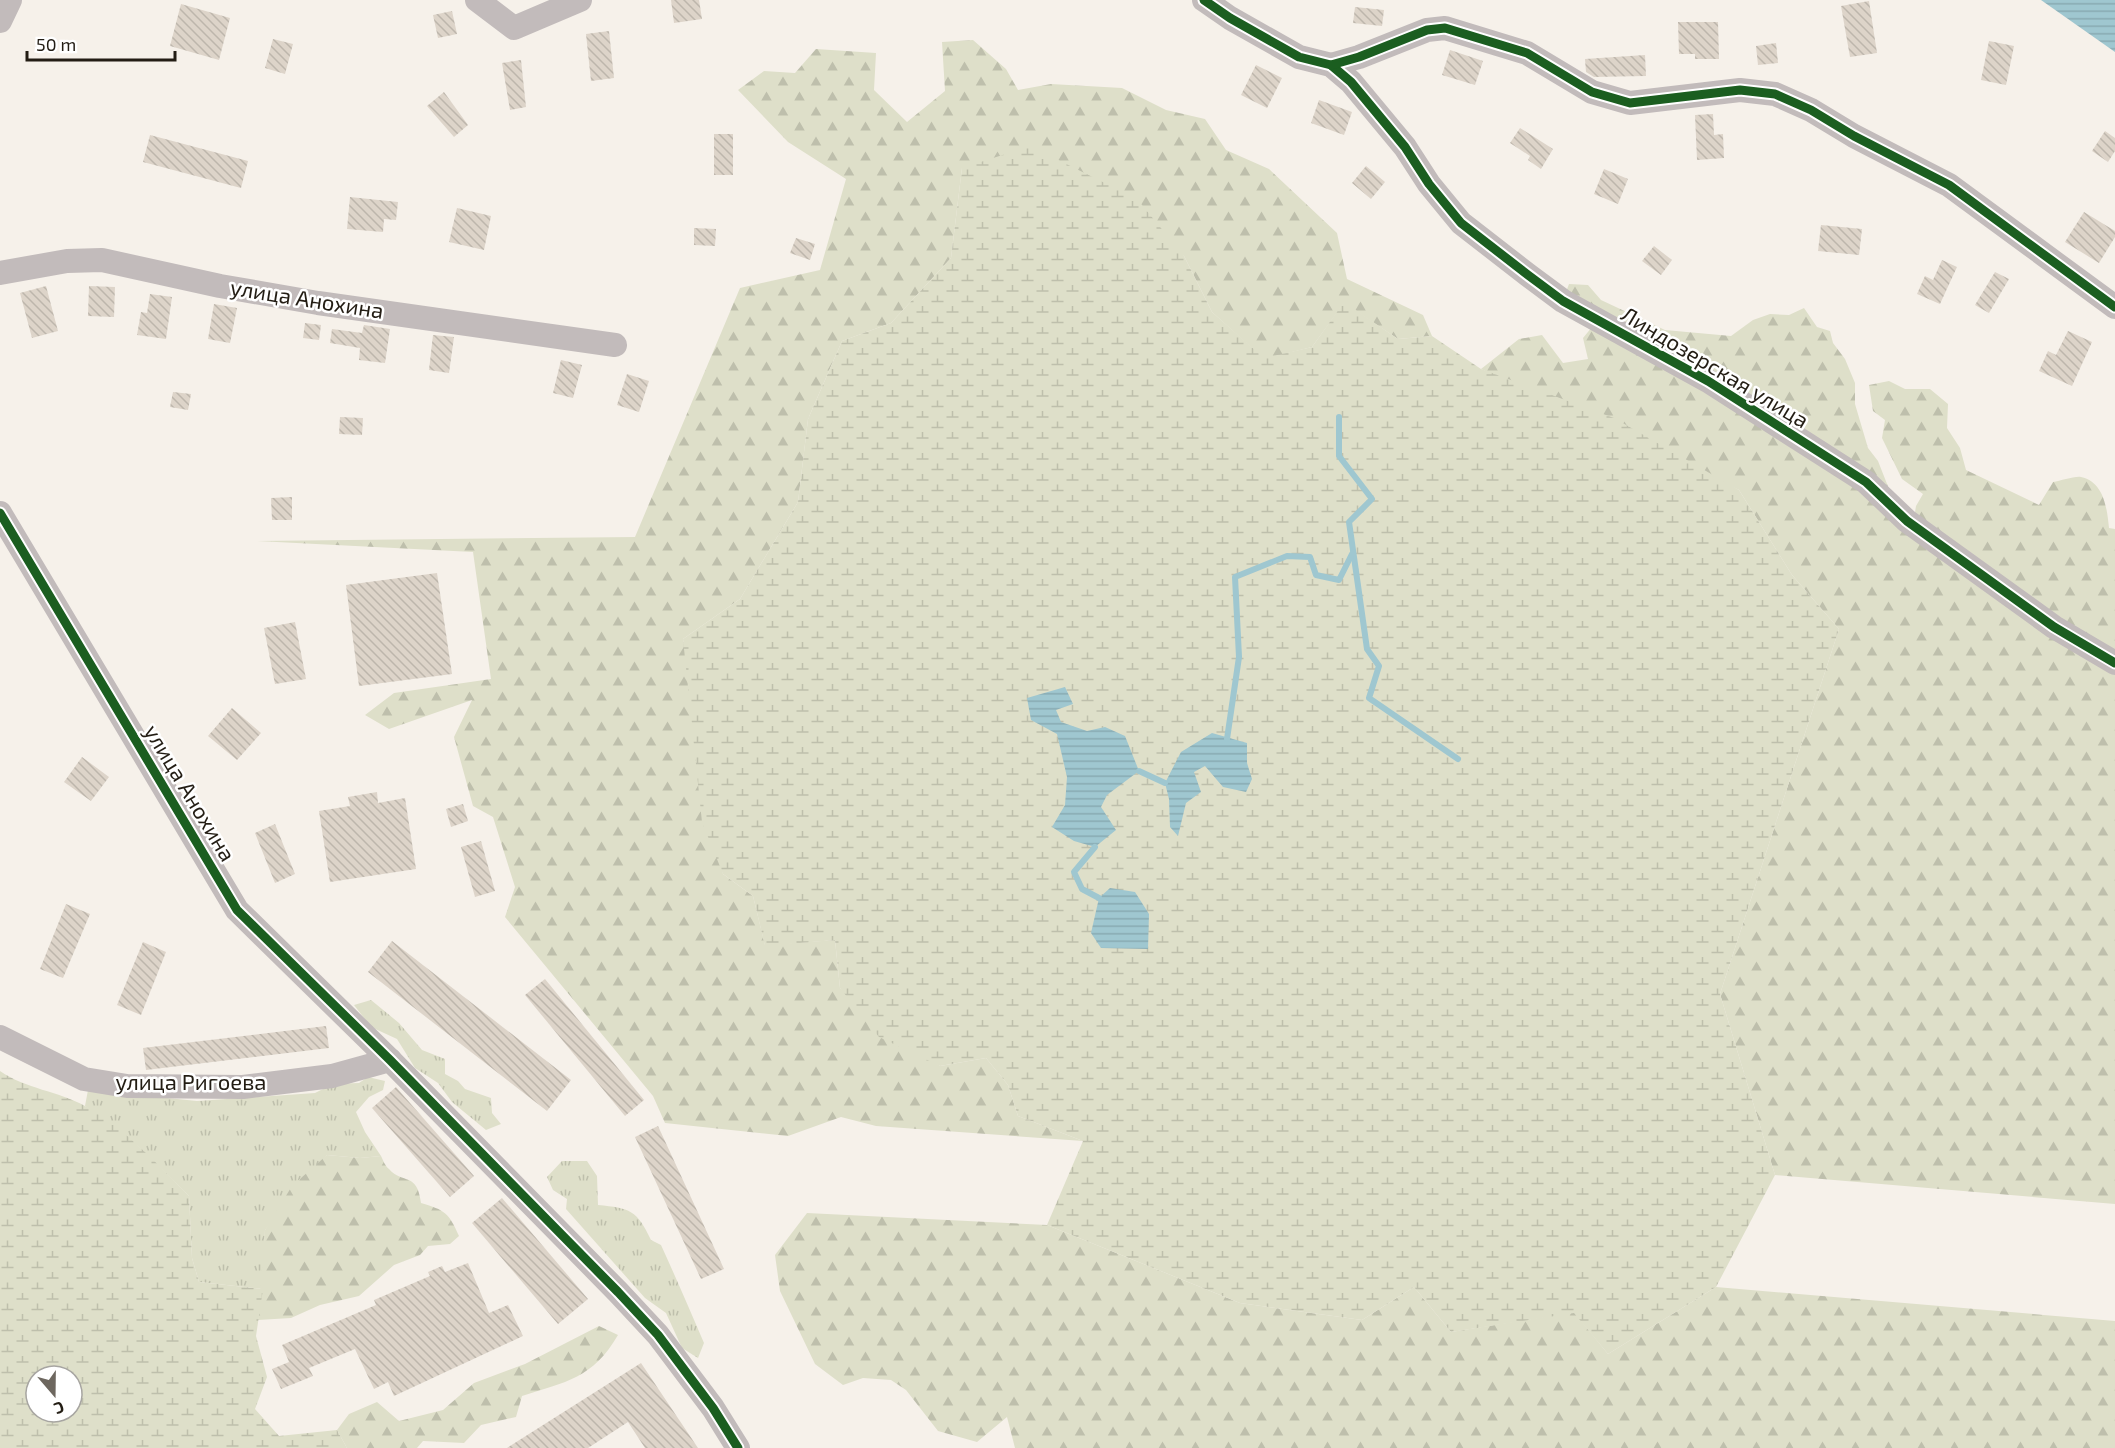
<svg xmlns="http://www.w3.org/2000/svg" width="2115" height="1448" viewBox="0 0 2115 1448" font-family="'Exo 2',sans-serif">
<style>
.grass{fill:url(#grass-tufts)}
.forest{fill:url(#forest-firs)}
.wetland{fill:url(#wetland-marsh);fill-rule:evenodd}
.water{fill:url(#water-rules)}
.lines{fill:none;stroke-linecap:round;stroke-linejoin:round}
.stream{stroke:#9fc7d0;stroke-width:6}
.building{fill:url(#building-back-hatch)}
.minor{stroke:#c2bbbb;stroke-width:24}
.cycleway-casing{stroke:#fff;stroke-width:13}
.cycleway{stroke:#1b5e20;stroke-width:9}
.labels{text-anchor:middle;stroke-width:5;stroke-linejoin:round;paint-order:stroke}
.street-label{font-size:22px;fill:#231d14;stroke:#fff}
</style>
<defs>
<pattern id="grass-tufts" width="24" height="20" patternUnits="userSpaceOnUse" patternTransform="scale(1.5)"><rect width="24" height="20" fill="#dedfc9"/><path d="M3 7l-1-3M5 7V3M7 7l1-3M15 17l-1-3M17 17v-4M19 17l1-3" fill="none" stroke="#bebfac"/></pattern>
<pattern id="forest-firs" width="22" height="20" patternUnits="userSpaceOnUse" patternTransform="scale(1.5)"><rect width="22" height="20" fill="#dedfc9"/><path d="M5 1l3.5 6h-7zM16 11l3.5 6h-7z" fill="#bebfac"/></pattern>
<pattern id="wetland-marsh" width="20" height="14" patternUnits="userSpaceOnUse" patternTransform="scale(1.5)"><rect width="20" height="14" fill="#dedfc9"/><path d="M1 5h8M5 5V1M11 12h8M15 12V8" fill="none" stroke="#bebfac"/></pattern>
<pattern id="water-rules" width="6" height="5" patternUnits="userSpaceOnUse" patternTransform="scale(1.5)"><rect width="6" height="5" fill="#9fc7d0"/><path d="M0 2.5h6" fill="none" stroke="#89aab2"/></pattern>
<pattern id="building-back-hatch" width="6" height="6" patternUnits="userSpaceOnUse" patternTransform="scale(1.5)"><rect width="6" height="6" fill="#ddd4c9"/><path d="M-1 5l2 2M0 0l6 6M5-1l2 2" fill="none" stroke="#bdb6ac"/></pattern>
</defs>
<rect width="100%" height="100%" fill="#f6f1ea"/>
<g class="grass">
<path d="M 371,1000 L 399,1023 L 422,1050 L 445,1059 L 445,1074 L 458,1081 L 465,1089 L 491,1098 L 492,1113 L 501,1124 L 486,1130 L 452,1102 L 438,1083 L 415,1068 L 397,1039 L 371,1027 L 354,1005 Z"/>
<path d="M 368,1077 L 385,1081 L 383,1090 L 369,1097 L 356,1112 L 365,1132 L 381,1156 L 360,1158 L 327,1155 L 265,1230 L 263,1289 L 199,1282 L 192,1258 L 189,1196 L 139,1147 L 85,1106 L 88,1090 L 197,1101 L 315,1093 L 333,1084 L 359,1083 Z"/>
<path d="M 562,1161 L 587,1161 L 597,1176 L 598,1205 C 630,1208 637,1210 651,1240 L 661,1245 C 676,1278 690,1310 704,1343 L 698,1358 L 682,1348 L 666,1313 L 645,1298 L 566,1209 L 567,1199 L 553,1190 L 547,1177 Z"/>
</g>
<g class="forest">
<path d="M 973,40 L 1006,69 L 1018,90 L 1051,84 L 1122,88 L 1166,110 L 1205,119 L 1226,150 L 1269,169 L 1337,233 L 1347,279 L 1423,315 L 1432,336 L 1398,339 L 1344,303 L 1312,347 L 1264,359 L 1212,312 L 1184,256 L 962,168 L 951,258 L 891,323 L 842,341 L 808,419 L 798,502 L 740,599 L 683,639 L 723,874 L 753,896 L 765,945 L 835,940 L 840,988 L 940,1066 L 986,1058 L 1008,1085 L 1018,1116 L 1083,1141 L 876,1126 L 841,1117 L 788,1136 L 665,1123 L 653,1096 L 505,917 L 515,887 L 493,817 L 473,806 L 454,737 L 472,700 L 389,729 L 365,715 L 394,693 L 491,679 L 473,552 L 257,541 L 635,537 L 740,288 L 820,270 L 846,179 L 788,142 L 738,90 L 764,71 L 795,73 L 816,49 L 876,53 L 874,90 L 907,122 L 945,91 L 942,42 Z"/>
<path d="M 1569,284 L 1588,285 L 1601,300 L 1665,330 L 1731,336 L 1753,320 L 1770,314 L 1789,315 L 1804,308 L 1817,327 L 1830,331 L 1833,343 L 1845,359 L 1855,383 L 1855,404 L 1868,448 L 1878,461 L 1889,489 L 1566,292 Z"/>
<path d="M 1592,327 L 1704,388 L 1860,488 L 2115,673 L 2115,1204 L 1775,1175 L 1720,994 L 1839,629 L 1792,575 L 1739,490 L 1481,369 L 1519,339 L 1542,335 L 1563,363 L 1588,359 L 1583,338 Z"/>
<path d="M 1889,381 L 1905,389 L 1930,389 L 1948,404 L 1947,428 L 1960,448 L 1966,470 L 2039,505 L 2053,482 C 2061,481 2074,476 2081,477 C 2104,482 2107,508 2109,528 L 2115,529 L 2115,653 L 2059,620 L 1914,518 L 1916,506 L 1923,494 L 1902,479 L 1882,438 L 1885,420 L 1873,411 L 1869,385 Z"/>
<path d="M 327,1155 L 360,1158 L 381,1156 C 383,1160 385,1166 389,1169 C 403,1185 417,1171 421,1203 C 445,1210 449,1213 459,1236 L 450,1244 L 428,1246 L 420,1255 L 394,1265 L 359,1296 L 320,1305 L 291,1318 L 258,1320 L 265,1230 L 292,1186 Z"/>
<path d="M 807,1213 L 1047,1225 L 1240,1303 L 1362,1320 L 1414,1287 L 1451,1332 L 1574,1312 L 1608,1354 L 1716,1287 L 2115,1321 L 2115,1448 L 1015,1448 L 1007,1417 L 977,1442 L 938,1431 L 906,1390 L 891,1380 L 863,1378 L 843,1385 L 815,1364 L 780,1291 L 775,1255 Z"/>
<path d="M 599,1326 L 618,1335 C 593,1378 566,1382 522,1396 L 516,1417 L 481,1425 L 464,1443 L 423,1441 L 417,1448 L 347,1448 L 337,1430 L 349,1414 L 377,1402 L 399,1421 L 443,1410 L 474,1383 L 525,1364 Z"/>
</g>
<g class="wetland">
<path d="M 1030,146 L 1137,199 L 1184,256 L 1212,312 L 1264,358 L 1312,347 L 1344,302 L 1398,339 L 1432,336 L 1481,369 L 1614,418 L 1739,490 L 1792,575 L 1839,629 L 1720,994 L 1775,1175 L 1716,1287 L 1608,1354 L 1574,1313 L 1451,1332 L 1414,1287 L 1362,1320 L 1240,1303 L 1047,1225 L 1083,1141 L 1018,1116 L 1008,1085 L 986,1058 L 940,1066 L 879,1037 L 840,988 L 835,940 L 765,946 L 753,896 L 723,874 L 702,822 L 683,639 L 740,599 L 798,502 L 808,419 L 842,341 L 891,323 L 951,258 L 962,168 Z"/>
<path d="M 0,1071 C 26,1089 58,1091 85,1106 C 125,1128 158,1165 189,1196 L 192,1258 L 199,1282 L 263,1289 L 256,1336 L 267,1377 L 255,1409 L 279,1436 L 337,1430 L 347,1448 L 0,1448 ZM 36,1376 L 72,1376 L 72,1412 L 36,1412 Z"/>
</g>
<g class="water">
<path d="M 2041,0 L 2115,0 L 2115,52 Z"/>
<path d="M 1065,687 L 1073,704 L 1056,710 L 1061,722 L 1087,731 L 1105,727 L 1125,736 L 1139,771 L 1107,795 L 1101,807 L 1116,830 L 1095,847 L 1074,841 L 1052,827 L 1065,805 L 1067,777 L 1057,734 L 1031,720 L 1027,698 Z"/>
<path d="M 1212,733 L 1247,743 L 1247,763 L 1252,779 L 1246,792 L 1223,787 L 1205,766 L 1194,772 L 1201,792 L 1186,803 L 1178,836 L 1170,827 L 1169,799 L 1165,783 L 1181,752 Z"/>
<path d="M 1110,888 L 1135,892 L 1149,914 L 1148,949 L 1101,948 L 1091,933 L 1099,898 Z"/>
</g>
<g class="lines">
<g class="stream">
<path d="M 1339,417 L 1339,456 L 1372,499 L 1349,522 L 1367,649 L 1379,666 L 1369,698 L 1458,759"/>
<path d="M 1227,739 L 1239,657 L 1235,577 L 1287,556 L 1310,557 L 1316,575 L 1339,580 L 1352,554"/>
<path d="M 1139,771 L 1165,783"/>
<path d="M 1095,847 L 1074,872 L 1082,889 L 1099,898"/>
</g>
</g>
<g class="building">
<path d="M 671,0 L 699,0 L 702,19 L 674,23 Z"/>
<path d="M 1869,1 L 1877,53 L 1850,57 L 1841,6 Z"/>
<path d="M 181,4 L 230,18 L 219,60 L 170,46 Z"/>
<path d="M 1355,7 L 1384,10 L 1382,26 L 1353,23 Z"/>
<path d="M 452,11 L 457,34 L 438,38 L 433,15 Z"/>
<path d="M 1678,22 L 1718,22 L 1719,59 L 1695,59 L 1695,54 L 1679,54 Z"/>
<path d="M 609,31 L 614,78 L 591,81 L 586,34 Z"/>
<path d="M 273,39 L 293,44 L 285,74 L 265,68 Z"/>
<path d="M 1989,41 L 2014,46 L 2006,85 L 1981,80 Z"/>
<path d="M 1776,43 L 1778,63 L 1758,65 L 1756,46 Z"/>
<path d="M 1450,50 L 1483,61 L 1475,85 L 1442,75 Z"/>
<path d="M 1645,55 L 1646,76 L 1594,77 L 1586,72 L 1585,59 Z"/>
<path d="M 521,60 L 526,107 L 510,110 L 502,63 Z"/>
<path d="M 1256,65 L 1282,78 L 1267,108 L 1241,95 Z"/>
<path d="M 444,92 L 468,125 L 454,137 L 427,106 Z"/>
<path d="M 1319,100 L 1352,112 L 1344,135 L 1311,123 Z"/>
<path d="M 1713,114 L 1714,135 L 1723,134 L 1724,158 L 1697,160 L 1695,115 Z"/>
<path d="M 1520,128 L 1553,149 L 1541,169 L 1528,160 L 1530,156 L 1510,143 Z"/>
<path d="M 2105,131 L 2115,138 L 2115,151 L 2108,162 L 2092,151 Z"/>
<rect x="714" y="134" width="19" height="41"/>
<path d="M 150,135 L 248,161 L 241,188 L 143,162 Z"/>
<path d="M 1366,166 L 1385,182 L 1371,199 L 1352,183 Z"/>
<path d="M 1604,169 L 1628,179 L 1618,204 L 1594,194 Z"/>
<path d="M 350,197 L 398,202 L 396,220 L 384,219 L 383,232 L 347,229 Z"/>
<path d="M 457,208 L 491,216 L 484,250 L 449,242 Z"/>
<path d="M 2084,212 L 2115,231 L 2115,237 L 2099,263 L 2065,242 Z"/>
<path d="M 1821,225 L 1862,229 L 1859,255 L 1818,251 Z"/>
<path d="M 694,228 L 716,229 L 715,246 L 694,245 Z"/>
<path d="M 796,238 L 815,244 L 810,260 L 790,253 Z"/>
<path d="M 1654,246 L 1672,260 L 1661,275 L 1642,261 Z"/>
<path d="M 1942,260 L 1957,267 L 1940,304 L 1917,294 L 1925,276 L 1933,280 Z"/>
<path d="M 1995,272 L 2009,279 L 1989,313 L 1975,305 Z"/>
<path d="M 46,286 L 58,331 L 32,338 L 20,293 Z"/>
<path d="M 89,286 L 115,287 L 114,317 L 88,316 Z"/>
<path d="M 150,294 L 172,297 L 166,339 L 137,335 L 141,312 L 147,313 Z"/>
<path d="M 214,304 L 237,308 L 230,343 L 208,339 Z"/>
<path d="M 305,323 L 321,325 L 319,340 L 303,338 Z"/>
<path d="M 364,325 L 390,329 L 385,363 L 359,360 L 360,348 L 330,343 L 332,329 L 362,333 Z"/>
<path d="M 2068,331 L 2092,342 L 2072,386 L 2039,371 L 2048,351 L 2056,355 Z"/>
<path d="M 433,335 L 454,337 L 449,373 L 429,370 Z"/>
<path d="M 561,360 L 582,365 L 573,398 L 553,393 Z"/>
<path d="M 627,374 L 649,381 L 639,412 L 617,405 Z"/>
<path d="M 173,392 L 191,394 L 188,410 L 170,407 Z"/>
<path d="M 340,417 L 363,418 L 362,435 L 339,434 Z"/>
<path d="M 292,497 L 292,520 L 272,520 L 271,498 Z"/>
<path d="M 437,573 L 452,674 L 359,686 L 346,585 Z"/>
<path d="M 295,622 L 306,679 L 275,684 L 264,628 Z"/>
<path d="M 232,708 L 261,733 L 237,760 L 208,736 Z"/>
<path d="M 82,757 L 109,777 L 91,801 L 64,782 Z"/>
<path d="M 377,792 L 378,803 L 405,798 L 416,869 L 330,882 L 319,811 L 350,806 L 348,797 Z"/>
<path d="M 463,804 L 468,821 L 451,827 L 446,809 Z"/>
<path d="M 275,824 L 295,874 L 275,883 L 255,833 Z"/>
<path d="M 481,841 L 495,891 L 475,897 L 461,847 Z"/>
<path d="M 66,904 L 90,914 L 63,978 L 40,969 Z"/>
<path d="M 392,941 L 571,1080 L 547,1111 L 368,972 Z"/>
<path d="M 143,942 L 166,952 L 141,1015 L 117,1005 Z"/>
<path d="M 545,979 L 644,1100 L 625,1116 L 525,995 Z"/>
<path d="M 326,1026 L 329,1048 L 146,1070 L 143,1048 Z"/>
<path d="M 396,1087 L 474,1176 L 450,1197 L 372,1108 Z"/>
<path d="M 658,1126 L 724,1269 L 701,1279 L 635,1137 Z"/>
<path d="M 502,1198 L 588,1299 L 558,1324 L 472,1223 Z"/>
<path d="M 468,1263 L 489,1313 L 508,1305 L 523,1336 L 394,1396 L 388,1382 L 374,1389 L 355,1349 L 309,1368 L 313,1376 L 281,1389 L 272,1369 L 289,1362 L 282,1345 L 376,1305 L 374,1300 L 430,1276 L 428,1272 L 442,1266 L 445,1272 Z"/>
<path d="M 641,1363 L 698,1448 L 645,1448 L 628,1422 L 588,1448 L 507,1448 Z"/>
</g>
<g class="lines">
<g class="minor">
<path d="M 477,0 L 514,28 L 580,0"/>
<path d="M 1204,0 L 1230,18 L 1299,57 L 1331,65 L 1351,82 L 1405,147 L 1429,184 L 1461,223 L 1528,275 L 1563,301 L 1708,381 L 1866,482 L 1907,521 L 2054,627 L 2115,663"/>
<path d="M 0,21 L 10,0"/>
<path d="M 1331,65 L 1359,57 L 1427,30 L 1445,28 L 1527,53 L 1592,92 L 1630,103 L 1740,90 L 1775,94 L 1811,110 L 1854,136 L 1949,185 L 2115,307"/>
<path d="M 0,273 L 67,261 L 102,260 L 220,286 L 318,303 L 615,345"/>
<path d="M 0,513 L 237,910 L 390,1060 L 618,1292 L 658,1335 L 713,1408 L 738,1448"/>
<path d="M 0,1037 L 84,1079 L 127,1086 L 243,1087 L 332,1076 L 390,1060"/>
</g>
<defs>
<g id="cycleway">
<path d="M 1204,0 L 1230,18 L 1299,57 L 1331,65 L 1351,82 L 1405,147 L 1429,184 L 1461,223 L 1528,275 L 1563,301 L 1708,381 L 1866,482 L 1907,521 L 2054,627 L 2115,663"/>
<path d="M 1331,65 L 1359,57 L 1427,30 L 1445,28 L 1527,53 L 1592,92 L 1630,103 L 1740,90 L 1775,94 L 1811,110 L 1854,136 L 1949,185 L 2115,307"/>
<path d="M 0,513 L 237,910 L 390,1060 L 618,1292 L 658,1335 L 713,1408 L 738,1448"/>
</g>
</defs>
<use href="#cycleway" class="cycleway-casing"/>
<use href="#cycleway" class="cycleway"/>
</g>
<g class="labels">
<g class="street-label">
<text transform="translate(307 299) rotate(9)" y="8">улица Анохина</text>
<text transform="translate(1715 367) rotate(31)" y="8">Линдозерская улица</text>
<text transform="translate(190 793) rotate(59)" y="8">улица Анохина</text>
<text x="191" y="1090">улица Ригоева</text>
</g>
</g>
<g transform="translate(54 1394) rotate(160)"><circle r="28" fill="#ffffff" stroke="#a7a5a1" stroke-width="1.5"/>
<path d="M0-4.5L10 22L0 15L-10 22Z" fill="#6d675f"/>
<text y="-9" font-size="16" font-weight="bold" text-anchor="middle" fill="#231d14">С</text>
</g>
<path d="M27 51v9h148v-9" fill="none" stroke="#231d14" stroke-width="3"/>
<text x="36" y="51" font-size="18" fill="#231d14" stroke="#ffffff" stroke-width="4.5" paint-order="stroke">50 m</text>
</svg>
